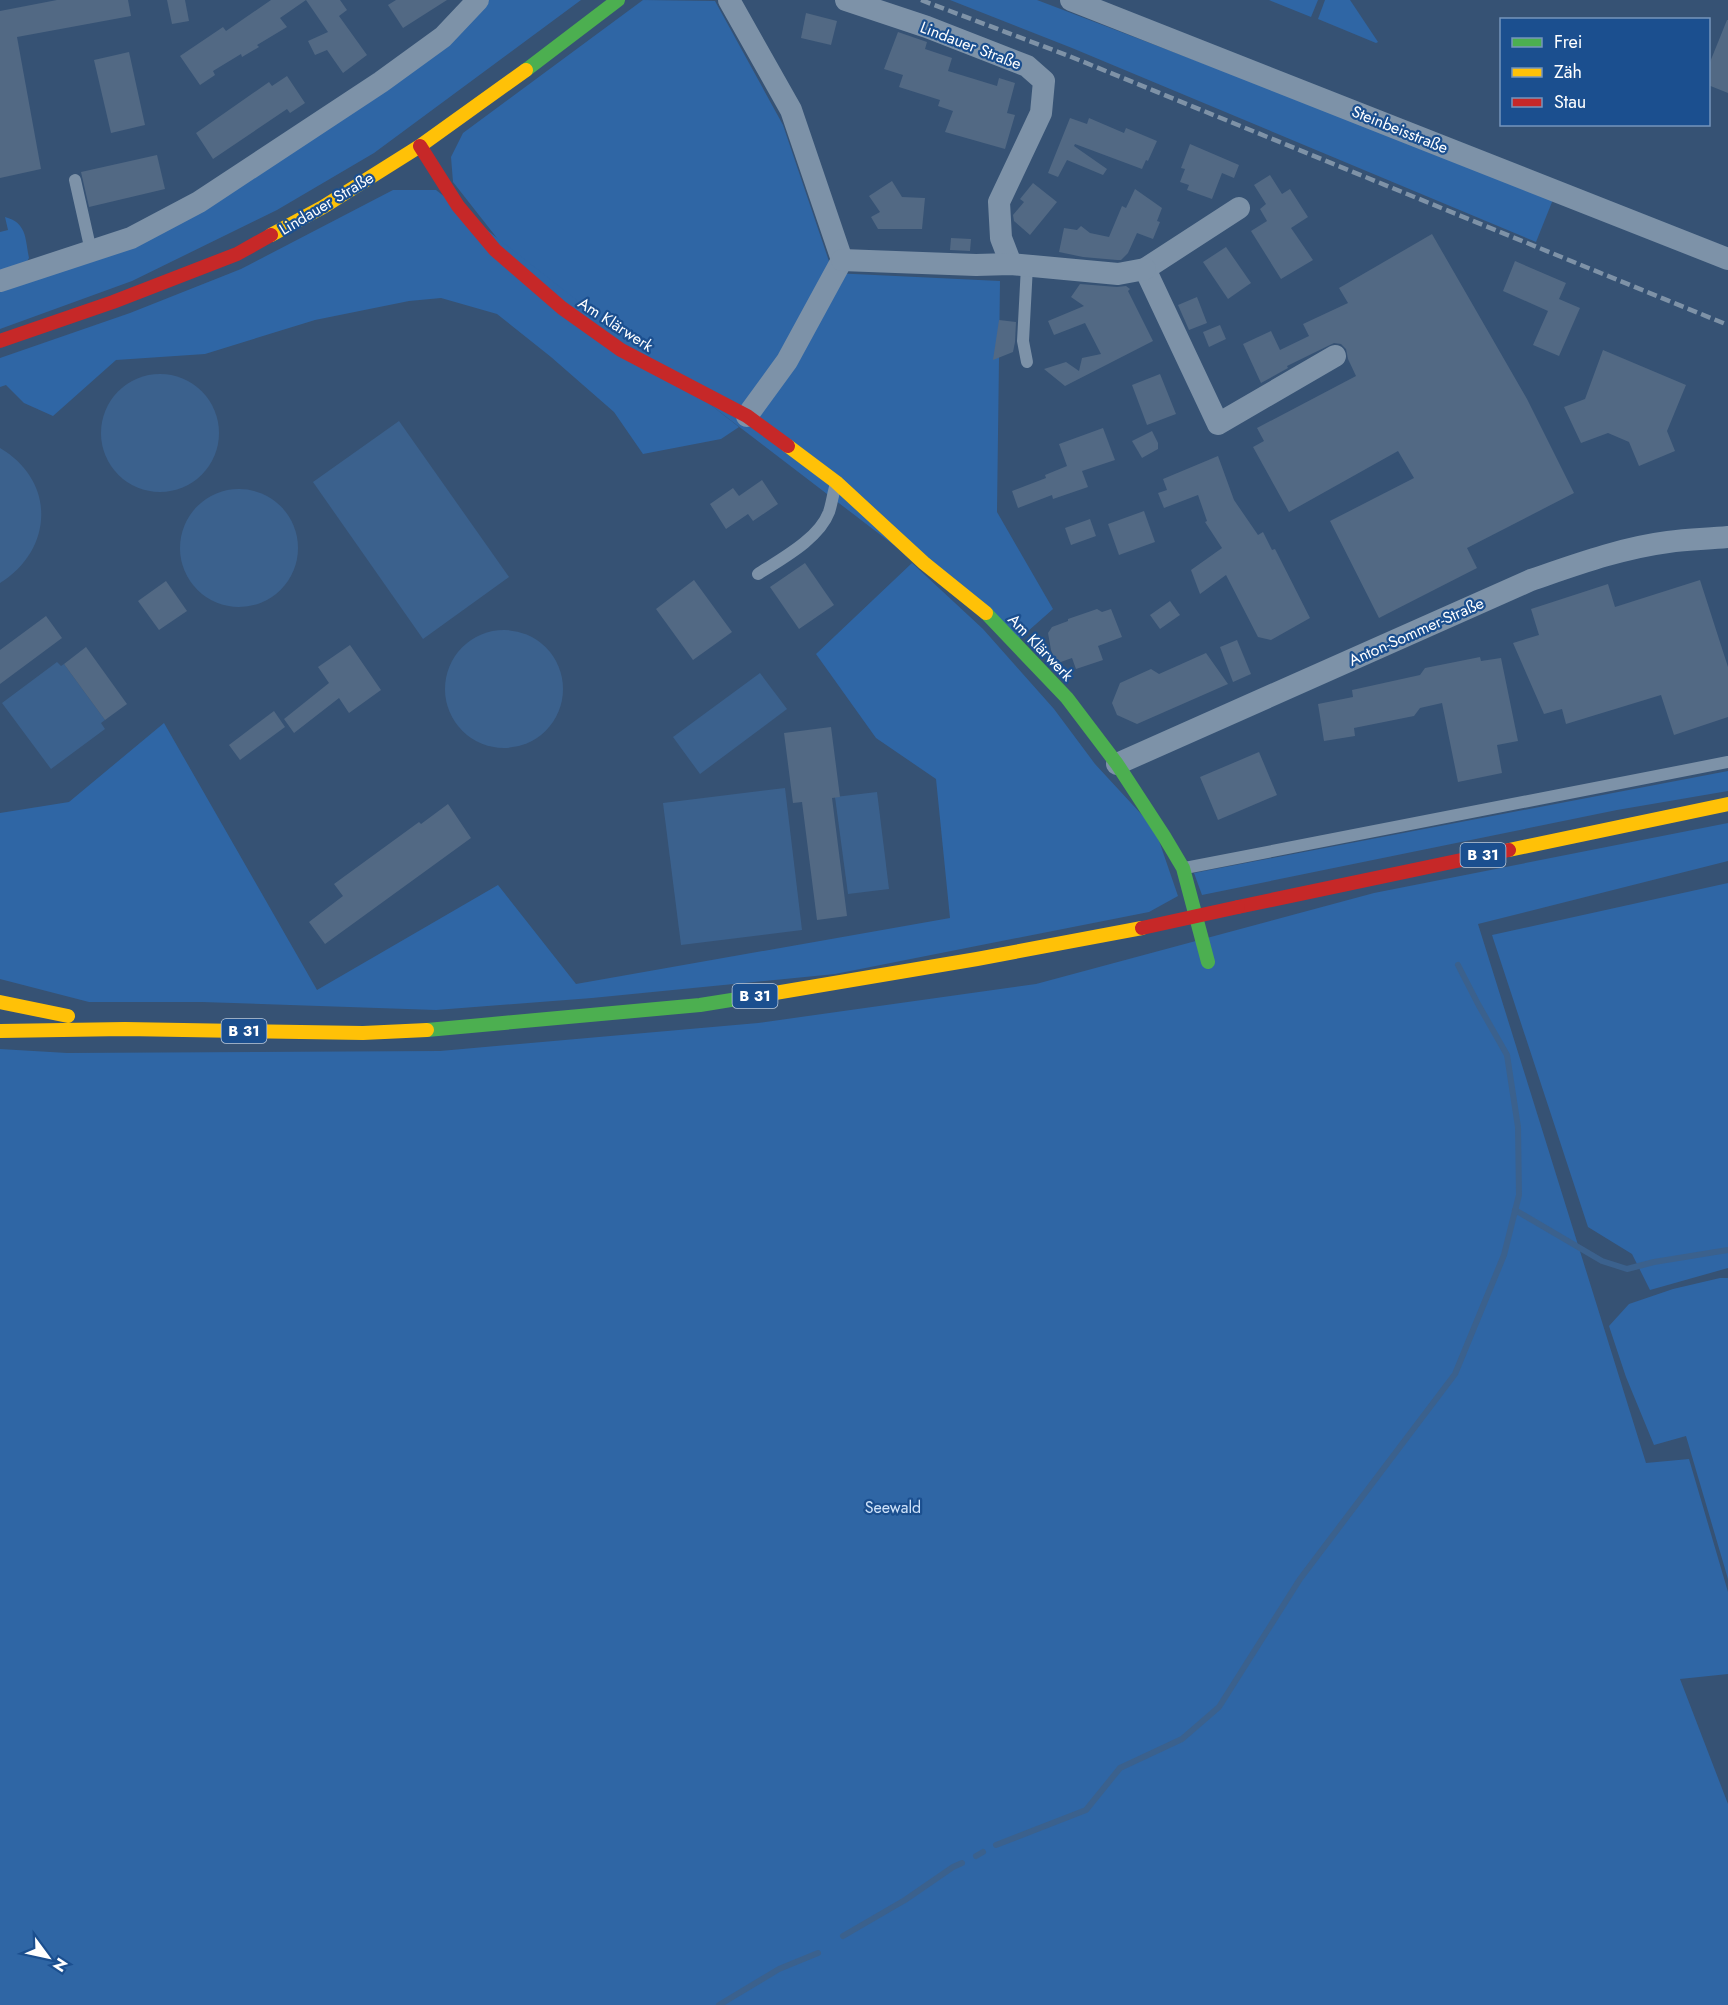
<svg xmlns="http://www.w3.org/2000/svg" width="1728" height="2005" viewBox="0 0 1728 2005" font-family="Jost,sans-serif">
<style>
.green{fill:#2f66a5}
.water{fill:#3b618d}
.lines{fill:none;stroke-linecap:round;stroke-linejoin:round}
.stream{stroke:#3b618d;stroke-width:6}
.building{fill:#526984}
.lane{stroke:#7d92a8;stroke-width:12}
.street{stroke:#7d92a8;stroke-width:22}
.fast{stroke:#4caf50;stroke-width:14}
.slow{stroke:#ffc107;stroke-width:14}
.jam{stroke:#c62828;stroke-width:14}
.rail{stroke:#7e92a7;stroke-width:4.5;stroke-dasharray:10 4.5;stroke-linecap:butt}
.jam-bridge{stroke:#c62828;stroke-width:14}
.labels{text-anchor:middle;stroke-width:4.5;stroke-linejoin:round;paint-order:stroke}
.shield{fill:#1b4f8f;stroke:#bbcadd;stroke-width:1.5}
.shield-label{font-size:15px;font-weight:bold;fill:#fff}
.street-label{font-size:16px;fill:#fff;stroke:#1b4f8f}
.park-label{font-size:16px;fill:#cfe3fa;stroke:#1b4f8f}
</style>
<rect width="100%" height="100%" fill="#365274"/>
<g class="green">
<path d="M 483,0 L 581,0 L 374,153 L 277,210 L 132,281 L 0,329 L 0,284 L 132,242 Z"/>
<path d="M 643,0 L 715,1 L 783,125 L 833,273 L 1000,281 L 997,512 L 1053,609 L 1018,640 L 504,247 L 453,182 L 451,157 L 463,133 Z"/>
<path d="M 950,0 L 1037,0 L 1554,197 L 1536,242 L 1072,48 Z"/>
<path d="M 1269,0 L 1318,0 L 1311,17 Z"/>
<path d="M 1325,0 L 1350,0 L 1378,42 L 1376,43 L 1318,19 Z"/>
<path d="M 393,190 L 436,190 L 739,427 L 721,439 L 643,454 L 614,412 L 551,357 L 497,314 L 441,298 L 409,301 L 315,320 L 205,354 L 116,360 L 53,416 L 24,403 L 6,385 L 0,387 L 0,358 L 130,313 L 241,269 Z"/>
<path d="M 5,217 C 27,223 25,238 29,258 L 22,270 L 0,275 L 0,232 L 8,230 Z"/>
<path d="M 912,563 L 983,629 L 1054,709 L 1095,764 L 1155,829 L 1178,896 L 1149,912 L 835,974 L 592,998 L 436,1010 L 202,1002 L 89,1002 L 0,979 L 0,813 L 69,802 L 164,723 L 317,990 L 498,885 L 576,984 L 950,918 L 936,779 L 876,738 L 816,654 Z"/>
<path d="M 1728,771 L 1728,791 L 1617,810 L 1202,895 L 1194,873 Z"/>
<path d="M 1728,823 L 1728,861 L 1478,924 L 1646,1463 L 1689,1459 L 1728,1592 L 1728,1674 L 1680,1679 L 1728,1804 L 1728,2005 L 0,2005 L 0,1049 L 67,1053 L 440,1051 L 758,1023 L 1036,984 L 1374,893 Z"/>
<path d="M 1728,883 L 1728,1268 L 1650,1290 L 1632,1254 L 1588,1227 L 1492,935 Z"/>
<path d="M 1720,1278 L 1728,1278 L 1728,1579 L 1686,1436 L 1654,1445 L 1626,1377 L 1609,1326 L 1629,1304 L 1673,1289 Z"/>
</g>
<g class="water">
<circle cx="160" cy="433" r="59"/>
<path d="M 399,421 L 509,577 L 423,639 L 313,482 Z"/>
<path d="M 0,448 C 56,481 54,549 0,583 Z"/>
<circle cx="239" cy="548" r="59"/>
<circle cx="504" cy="689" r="59"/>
<path d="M 57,662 L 61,666 L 64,664 L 105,720 L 101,723 L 105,729 L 51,769 L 2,703 Z"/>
<path d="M 760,673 L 787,709 L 700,774 L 673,737 Z"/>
<path d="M 785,788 L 802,930 L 681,945 L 663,803 Z"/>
<path d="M 877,792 L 889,889 L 848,894 L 835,797 Z"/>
</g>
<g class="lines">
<g class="stream">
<path d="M 1515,1210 L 1602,1261 L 1627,1269 L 1654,1262 L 1728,1250"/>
<path d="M 996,1845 L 1086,1810 L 1120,1768 L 1182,1739 L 1219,1707 L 1300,1579 L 1455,1374 L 1504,1255 L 1519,1195 L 1518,1127 L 1507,1055 L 1478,1004 L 1458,965"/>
<path d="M 976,1856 L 983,1852"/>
<path d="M 843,1936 L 905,1900 L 953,1867 L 962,1863"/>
<path d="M 719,2005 L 779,1969 L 818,1953"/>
</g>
</g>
<g class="building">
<path d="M 57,0 L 128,0 L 131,16 L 17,37 L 41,169 L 0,178 L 0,11 Z"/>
<path d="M 167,0 L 185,0 L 189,21 L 172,24 Z"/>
<path d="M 271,0 L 306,0 L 280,18 L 287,27 L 257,45 L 259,47 L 242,57 L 241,54 L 213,71 L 215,75 L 200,85 L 180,56 L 223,27 L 226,31 Z"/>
<path d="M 306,0 L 340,0 L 347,10 L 339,16 L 367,55 L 343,73 L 327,50 L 315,55 L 308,41 L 328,32 Z"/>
<path d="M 396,0 L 447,0 L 403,28 L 388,5 Z"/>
<path d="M 806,13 L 837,21 L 831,45 L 801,38 Z"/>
<path d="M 1727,20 L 1728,20 L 1728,93 L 1708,85 L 1708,67 Z"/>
<path d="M 898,32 L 927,42 L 925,49 L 952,58 L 948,71 L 997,86 L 999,78 L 1015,83 L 1007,113 L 1015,115 L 1005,149 L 945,132 L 953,111 L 938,106 L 940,100 L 899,87 L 903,75 L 884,69 Z"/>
<path d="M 129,52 L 145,125 L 111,133 L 94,60 Z"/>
<path d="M 287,76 L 305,103 L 290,113 L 287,109 L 213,159 L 196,133 L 269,82 L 272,86 Z"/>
<path d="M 1070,118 L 1087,124 L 1089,118 L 1124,133 L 1126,128 L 1157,141 L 1148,161 L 1146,160 L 1142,169 L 1075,144 L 1074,146 L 1107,169 L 1103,175 L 1067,160 L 1058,177 L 1048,173 Z"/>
<path d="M 1190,144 L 1239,165 L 1234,178 L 1222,173 L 1212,199 L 1187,190 L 1189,185 L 1180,182 L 1185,169 L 1181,168 Z"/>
<path d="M 157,155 L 165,189 L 89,207 L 81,172 Z"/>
<path d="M 1270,175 L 1282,194 L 1290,189 L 1308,217 L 1291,228 L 1313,260 L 1281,279 L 1251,231 L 1267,221 L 1260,209 L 1266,204 L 1254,185 Z"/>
<path d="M 892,181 L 902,197 L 925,198 L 922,229 L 878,229 L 871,217 L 880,212 L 869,196 Z"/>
<path d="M 1033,183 L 1057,202 L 1030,235 L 1014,221 L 1013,215 L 1024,202 L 1020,199 Z"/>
<path d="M 1135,189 L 1162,208 L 1157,221 L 1160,222 L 1153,239 L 1137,233 L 1128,253 L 1121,260 L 1117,260 L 1083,257 L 1059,252 L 1064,228 L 1077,230 L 1081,226 L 1090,233 L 1109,237 L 1122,206 L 1126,208 Z"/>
<path d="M 1432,234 L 1527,399 L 1574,493 L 1467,548 L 1477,568 L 1379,618 L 1330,521 L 1414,478 L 1398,451 L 1289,512 L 1253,447 L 1264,441 L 1257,428 L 1356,376 L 1348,359 L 1346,349 L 1341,344 L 1334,343 L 1287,366 L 1288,368 L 1261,383 L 1243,344 L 1271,331 L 1280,350 L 1309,336 L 1303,324 L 1348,303 L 1339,288 Z"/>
<path d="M 951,238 L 971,239 L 970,251 L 950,250 Z"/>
<path d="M 1226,247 L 1251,283 L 1228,299 L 1203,262 Z"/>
<path d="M 1515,261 L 1566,283 L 1559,299 L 1580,308 L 1559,356 L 1533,345 L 1548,311 L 1503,291 Z"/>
<path d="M 1080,284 L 1117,287 L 1126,286 L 1130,289 L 1128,291 L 1153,341 L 1065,386 L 1044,369 L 1066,362 L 1079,371 L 1082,358 L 1101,354 L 1085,323 L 1054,335 L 1048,321 L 1084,306 L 1071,297 Z"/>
<path d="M 1197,297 L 1207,323 L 1189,330 L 1178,305 Z"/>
<path d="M 999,320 L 1016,322 L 1015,342 L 1013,352 L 993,360 Z"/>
<path d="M 1220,325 L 1226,339 L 1209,347 L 1203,332 Z"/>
<path d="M 1603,350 L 1686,385 L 1667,431 L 1675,451 L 1639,466 L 1629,442 L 1608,433 L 1581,443 L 1564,407 L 1585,399 Z"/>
<path d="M 1160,374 L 1176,414 L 1147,425 L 1132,385 Z"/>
<path d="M 1103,428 L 1115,460 L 1082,471 L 1088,487 L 1053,499 L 1052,495 L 1018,508 L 1012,491 L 1046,478 L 1045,475 L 1067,466 L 1059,444 Z"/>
<path d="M 1152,431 L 1158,443 L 1158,449 L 1142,458 L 1132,441 Z"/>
<path d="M 1218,456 L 1234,500 L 1258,535 L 1263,532 L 1272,550 L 1275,549 L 1310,618 L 1271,640 L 1258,637 L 1226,575 L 1200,594 L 1191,570 L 1222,548 L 1205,522 L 1207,521 L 1198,495 L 1164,508 L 1158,493 L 1167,490 L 1163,479 Z"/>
<path d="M 762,480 L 778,504 L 753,521 L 748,514 L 726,529 L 710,504 L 733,488 L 739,496 Z"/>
<path d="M 1144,511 L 1155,542 L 1119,555 L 1108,524 Z"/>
<path d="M 1090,519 L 1096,536 L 1071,545 L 1065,528 Z"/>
<path d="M 805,563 L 834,605 L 799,629 L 770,587 Z"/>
<path d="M 694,580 L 732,632 L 693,660 L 656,609 Z"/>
<path d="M 1700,580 L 1728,667 L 1728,717 L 1674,735 L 1661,695 L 1566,724 L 1562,709 L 1544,714 L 1513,643 L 1539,635 L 1531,609 L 1608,584 L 1615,607 Z"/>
<path d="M 166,581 L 187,611 L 159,630 L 138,601 Z"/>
<path d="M 1170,601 L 1180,615 L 1160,629 L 1150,615 Z"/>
<path d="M 1097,609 L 1102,612 L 1111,609 L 1122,637 L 1098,646 L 1103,660 L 1076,669 L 1072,658 L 1058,663 L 1054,658 L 1051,650 L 1048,633 L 1052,627 L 1068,621 L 1068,619 Z"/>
<path d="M 46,616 L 62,638 L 0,684 L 0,650 Z"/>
<path d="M 1237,640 L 1251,674 L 1233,682 L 1220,647 Z"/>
<path d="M 350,645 L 381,690 L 349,713 L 339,698 L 294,733 L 284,719 L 329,683 L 318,667 Z"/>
<path d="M 86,647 L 127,704 L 105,720 L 64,664 Z"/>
<path d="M 1206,653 L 1228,684 L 1137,724 L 1117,715 L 1112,703 L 1120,683 L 1151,669 L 1159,674 Z"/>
<path d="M 1480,657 L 1481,661 L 1501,658 L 1518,741 L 1497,745 L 1502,773 L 1458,782 L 1442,703 L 1420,708 L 1414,716 L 1354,728 L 1355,736 L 1324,741 L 1318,704 L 1353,697 L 1352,690 L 1420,675 L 1425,668 Z"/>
<path d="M 274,711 L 285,727 L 240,760 L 229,745 Z"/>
<path d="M 831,727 L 840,797 L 832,798 L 847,916 L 817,920 L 802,802 L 793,803 L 784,733 Z"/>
<path d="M 1259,752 L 1277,795 L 1218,820 L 1200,777 Z"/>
<path d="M 448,804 L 471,838 L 325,944 L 309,922 L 343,896 L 334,884 L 419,822 L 421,824 Z"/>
</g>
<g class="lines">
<g class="lane">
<path d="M 75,180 L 91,251"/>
<path d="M 1027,362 L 1023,341 L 1027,266"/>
<path d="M 758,574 C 781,559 819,539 829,512 C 832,503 833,493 836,484"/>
<path d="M 1185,868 L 1728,762"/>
</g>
<g class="street">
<path d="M 729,0 L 791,110 L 842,260 L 787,361 L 747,416"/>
<path d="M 846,0 L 927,27 L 1027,66 L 1044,81 L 1041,113 L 999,202 L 1001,238 L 1011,264"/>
<path d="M 1071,0 L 1728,259"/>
<path d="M 1239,208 L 1145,269 L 1218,424 L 1335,356"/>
<path d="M 842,260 L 976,265 L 1011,264 L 1118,274 L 1145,269"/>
<path d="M 0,281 L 131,238 L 199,202 L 381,82 L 443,37 L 478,0"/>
<path d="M 1117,764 L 1531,580 C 1575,565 1621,548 1668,542 C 1688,539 1708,539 1728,537"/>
</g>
<g class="fast">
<path d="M 526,70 L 618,0"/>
<path d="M 986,613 L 1067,698 L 1117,764 L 1164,836 L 1183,868 L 1208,962"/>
<path d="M 427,1030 L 700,1005 L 775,993"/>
</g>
<g class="slow">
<path d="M 271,235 L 323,207 L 420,146 L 526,70"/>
<path d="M 788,446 L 836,482 L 924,563 L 986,613"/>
<path d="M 1509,850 L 1728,804"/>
<path d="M 775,993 L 977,959 L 1142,928"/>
<path d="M 0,1002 L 68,1016"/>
<path d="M 0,1031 L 125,1029 L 363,1033 L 427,1030"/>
</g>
<g class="jam">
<path d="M 420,146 L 458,206 L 495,250 L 562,308 L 621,350 L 747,416 L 788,446"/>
<path d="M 0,341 L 113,302 L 237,254 L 271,235"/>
<path d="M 1238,907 L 1509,850"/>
</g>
<path class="rail" d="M 921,0 L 1069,56 L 1728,325"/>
<path class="jam-bridge" d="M 1142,928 L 1238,907"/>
</g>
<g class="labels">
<g class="shield">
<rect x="1460.5" y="843" width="45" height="24" rx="4.5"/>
<rect x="732.5" y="984" width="45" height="24" rx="4.5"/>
<rect x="221.5" y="1019" width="45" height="24" rx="4.5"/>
</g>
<g class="shield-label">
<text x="1483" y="860">B 31</text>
<text x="755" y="1001">B 31</text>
<text x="244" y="1036">B 31</text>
</g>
<g class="street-label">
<text transform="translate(971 45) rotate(21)" y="6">Lindauer Straße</text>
<text transform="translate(1400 129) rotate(22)" y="6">Steinbeisstraße</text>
<text transform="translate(326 203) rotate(-31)" y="6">Lindauer Straße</text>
<text transform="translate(616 324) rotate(33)" y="6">Am Klärwerk</text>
<text transform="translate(1416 631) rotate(-24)" y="6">Anton-Sommer-Straße</text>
<text transform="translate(1041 647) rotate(46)" y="6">Am Klärwerk</text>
</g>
<g class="park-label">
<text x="893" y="1513">Seewald</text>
</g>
</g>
<rect x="1500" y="18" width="210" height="108" fill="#1b4f8f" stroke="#7695bc" stroke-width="1.5"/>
<rect x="1512" y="38" width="30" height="9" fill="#4caf50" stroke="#7695bc" stroke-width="1.5"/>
<text x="1554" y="48" font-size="18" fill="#ffffff">Frei</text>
<rect x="1512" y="68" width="30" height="9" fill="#ffc107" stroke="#7695bc" stroke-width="1.5"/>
<text x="1554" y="78" font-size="18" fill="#ffffff">Zäh</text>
<rect x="1512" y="98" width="30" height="9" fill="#c62828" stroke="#7695bc" stroke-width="1.5"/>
<text x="1554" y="108" font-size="18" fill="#ffffff">Stau</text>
<g transform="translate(48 1957) rotate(123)" stroke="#1b4f8f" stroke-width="4.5" paint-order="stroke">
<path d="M0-4.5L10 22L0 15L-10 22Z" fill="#ffffff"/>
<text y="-9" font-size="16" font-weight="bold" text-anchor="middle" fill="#ffffff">N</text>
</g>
</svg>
